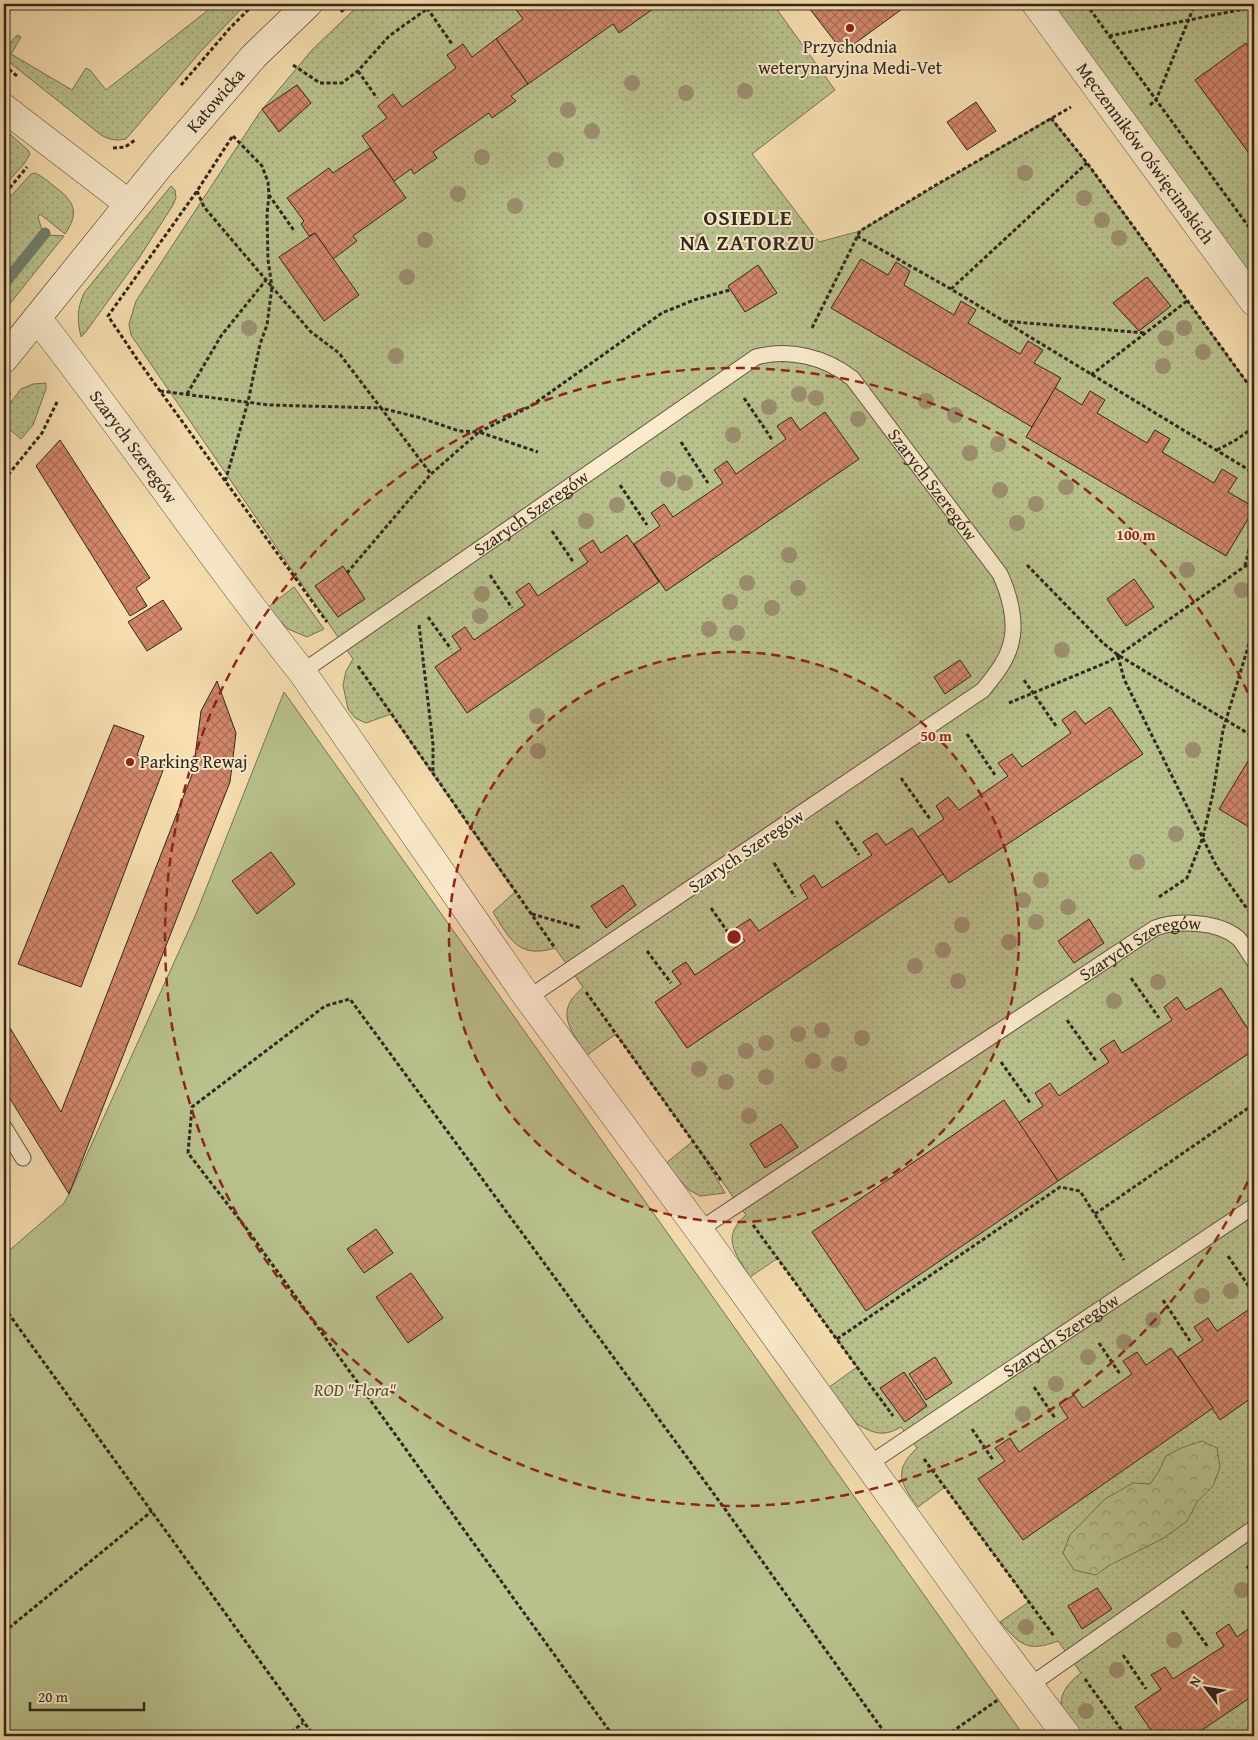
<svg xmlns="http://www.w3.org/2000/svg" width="1258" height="1740" viewBox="0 0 1258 1740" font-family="'Gentium Book Plus',serif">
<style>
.grass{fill:url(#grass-dots);stroke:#747556}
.forest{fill:url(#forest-crowns);stroke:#747556}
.garden{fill:#b9c28d;stroke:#747556}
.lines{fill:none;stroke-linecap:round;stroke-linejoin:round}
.stream{stroke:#718171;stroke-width:11}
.building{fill:url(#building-cross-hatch);stroke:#30281e}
.lane-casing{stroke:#625642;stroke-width:17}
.street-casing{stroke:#625642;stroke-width:29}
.secondary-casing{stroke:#30281e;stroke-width:29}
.path{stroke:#30281e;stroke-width:3;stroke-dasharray:4 2.5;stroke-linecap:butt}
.lane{stroke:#f9eacb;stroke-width:15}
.street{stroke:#f9eacb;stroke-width:28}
.secondary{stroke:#f9eacb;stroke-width:28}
.tree{fill:#9c8f6f}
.ring{fill:none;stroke:#8f2418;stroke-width:2.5;stroke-dasharray:9 6}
.poi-dot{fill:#8f2418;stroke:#f9eacb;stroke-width:2}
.labels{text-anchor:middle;stroke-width:4;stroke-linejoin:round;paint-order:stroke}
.poi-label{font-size:18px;fill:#30281e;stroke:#f9eacb}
.street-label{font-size:18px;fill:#30281e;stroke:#f9eacb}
.park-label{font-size:18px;font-style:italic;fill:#524e3a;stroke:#f9eacb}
.district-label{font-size:22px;font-weight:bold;letter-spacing:1px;fill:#30281e;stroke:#f9eacb}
.centre{fill:#8f2418;stroke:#f9eacb;stroke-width:2.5}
.ring-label{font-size:15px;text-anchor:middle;font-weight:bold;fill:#8f2418;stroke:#f9eacb;stroke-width:4;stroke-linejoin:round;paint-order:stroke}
</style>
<defs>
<pattern id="grass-dots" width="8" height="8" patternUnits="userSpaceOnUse" patternTransform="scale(1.25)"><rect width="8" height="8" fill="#b9c28d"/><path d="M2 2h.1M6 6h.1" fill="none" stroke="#979e73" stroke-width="1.8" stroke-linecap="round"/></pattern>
<pattern id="forest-crowns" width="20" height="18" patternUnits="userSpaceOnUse" patternTransform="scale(1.25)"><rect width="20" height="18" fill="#b9c28d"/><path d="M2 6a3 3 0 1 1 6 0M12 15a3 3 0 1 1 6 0" fill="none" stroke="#979e73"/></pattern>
<pattern id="building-cross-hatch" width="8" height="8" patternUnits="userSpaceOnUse" patternTransform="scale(1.25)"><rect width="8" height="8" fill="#d3876b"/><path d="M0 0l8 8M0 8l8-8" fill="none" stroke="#ac6e57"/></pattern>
</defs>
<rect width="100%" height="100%" fill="#f6deaf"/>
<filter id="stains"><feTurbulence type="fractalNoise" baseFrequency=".004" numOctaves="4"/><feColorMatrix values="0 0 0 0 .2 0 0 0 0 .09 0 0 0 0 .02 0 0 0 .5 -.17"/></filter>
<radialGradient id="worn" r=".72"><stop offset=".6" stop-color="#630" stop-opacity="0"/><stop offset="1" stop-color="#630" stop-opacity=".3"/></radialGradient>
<g class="grass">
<path d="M 216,4 L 246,4 L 201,51 L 126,139 C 116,141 110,140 101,135 L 4,58 L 9,44 L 17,35 L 21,37 L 11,54 L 72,90 L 86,68 L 90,70 L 106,90 Z"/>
<path d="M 360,4 L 773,4 L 835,90 L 752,154 L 819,242 L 860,231 L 1051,118 L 1087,163 L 1254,392 L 1254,1736 L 1082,1736 C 1076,1728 1067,1719 1063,1710 C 1056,1696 1071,1680 1081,1673 L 1058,1641 C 1026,1653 1020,1644 1000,1622 L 1029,1602 L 945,1487 L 918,1507 C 900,1483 893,1471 917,1448 L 901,1427 C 884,1437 874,1434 857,1424 L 828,1388 L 857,1367 L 778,1258 L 750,1277 C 736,1254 720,1237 746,1215 L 699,1149 L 725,1193 L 700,1196 L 689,1190 L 665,1164 L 693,1141 L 616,1034 L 587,1055 C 576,1038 558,1018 572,999 C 575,995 580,991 583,987 L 555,948 C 519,959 510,940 493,912 L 515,892 L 391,714 L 366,723 L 355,718 L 348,709 L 343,685 L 346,671 L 353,659 L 131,335 L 129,324 L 136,301 L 260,112 L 312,50 Z"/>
<path d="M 1036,4 L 1254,4 L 1254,302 Z"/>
<path d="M 4,129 L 28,150 L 30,154 L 24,164 L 5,185 Z"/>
<path d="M 35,173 C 42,176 49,182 55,187 C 74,201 80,212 65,234 L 40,214 L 38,217 L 42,230 L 4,279 L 4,195 L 12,195 L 31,174 Z"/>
<path d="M 171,186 L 175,190 L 176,198 L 173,205 L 139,258 L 85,333 L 81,337 C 77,320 77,309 84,293 Z"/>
<path d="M 47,235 L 64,236 L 4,311 L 4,289 Z"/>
<path d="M 46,383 L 46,389 L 33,425 L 21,439 L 4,425 L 4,411 L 21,389 L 33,384 Z"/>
<path d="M 294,587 L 324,629 L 307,637 L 288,629 L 267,608 Z"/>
<path d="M 4,1167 L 9,1174 L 10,1187 L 4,1192 Z"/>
</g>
<path class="forest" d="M 1202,1441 L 1217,1448 L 1220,1467 L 1213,1486 L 1197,1502 L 1187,1521 L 1164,1538 L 1108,1566 L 1096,1575 L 1074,1570 L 1063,1553 L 1070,1535 L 1105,1499 L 1133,1483 L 1150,1484 L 1159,1471 L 1166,1456 L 1181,1448 Z"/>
<path class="garden" d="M 284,692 L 1024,1736 L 4,1736 L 4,1255 L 64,1203 L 69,1194 L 196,914 Z"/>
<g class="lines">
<path class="stream" d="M 4,284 L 45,233"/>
</g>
<g class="building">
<path d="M 519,4 L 534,4 L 538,9 L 545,4 L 660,4 L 619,33 L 613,24 L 528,84 L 496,39 L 523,19 L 514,7 Z"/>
<path d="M 806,4 L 909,4 L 843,52 Z"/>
<path d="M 496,39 L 528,84 L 511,96 L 516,101 L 492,118 L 489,113 L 433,152 L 437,158 L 414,174 L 411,169 L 394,181 L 362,136 L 387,118 L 378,106 L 393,94 L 402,107 L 456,68 L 447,55 L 463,44 L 472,57 Z"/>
<path d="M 1246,43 L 1254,53 L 1254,160 L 1195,80 Z"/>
<path d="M 297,85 L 311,103 L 279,132 L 262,109 Z"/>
<path d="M 976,102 L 996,131 L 967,150 L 947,122 Z"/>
<path d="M 370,148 L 406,198 L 353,236 L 357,241 L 333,259 L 315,233 L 309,236 L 301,224 L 304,221 L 287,198 L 329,168 L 333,173 Z"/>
<path d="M 315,233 L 359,295 L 324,321 L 279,257 Z"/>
<path d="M 861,259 L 888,275 L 896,262 L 910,271 L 904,285 L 954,315 L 961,301 L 976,310 L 968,323 L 1020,354 L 1028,341 L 1043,350 L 1034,363 L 1061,378 L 1032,427 L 831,308 Z"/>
<path d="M 758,265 L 777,293 L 745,312 L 728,286 Z"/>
<path d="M 1147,277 L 1171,306 L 1139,331 L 1113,303 Z"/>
<path d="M 1055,388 L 1082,405 L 1090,391 L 1105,400 L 1097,413 L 1147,443 L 1155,430 L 1170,439 L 1162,452 L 1214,483 L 1222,469 L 1237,478 L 1228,492 L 1254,507 L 1254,509 L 1226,556 L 1026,437 Z"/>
<path d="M 825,412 L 859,459 L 666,591 L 634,544 L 660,526 L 651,513 L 664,504 L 673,517 L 723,483 L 714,470 L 727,461 L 736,474 L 786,439 L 777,426 L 791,417 L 800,430 Z"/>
<path d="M 60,440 L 150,578 L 136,588 L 147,606 L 130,616 L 36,466 Z"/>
<path d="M 627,535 L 659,582 L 467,713 L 435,667 L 461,649 L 452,636 L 465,627 L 474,640 L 525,605 L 516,592 L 529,583 L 538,596 L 588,562 L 579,549 L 593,540 L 601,553 Z"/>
<path d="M 343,566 L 365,599 L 338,617 L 315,586 Z"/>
<path d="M 1134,579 L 1154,607 L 1126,626 L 1107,599 Z"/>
<path d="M 163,600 L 182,629 L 147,651 L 128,622 Z"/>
<path d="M 960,660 L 971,676 L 945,694 L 934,677 Z"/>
<path d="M 217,681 L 236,733 L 230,782 L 69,1194 L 4,1089 L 4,1018 L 61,1112 L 193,772 L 201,711 Z"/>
<path d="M 1110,707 L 1143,754 L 949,883 L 918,837 L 944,819 L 936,806 L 948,797 L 959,810 L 1008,776 L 998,763 L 1012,754 L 1022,767 L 1071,733 L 1062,720 L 1075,711 L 1085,724 Z"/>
<path d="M 114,725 L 144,736 L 137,755 L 165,765 L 81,987 L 18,964 Z"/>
<path d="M 1248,761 L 1254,765 L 1254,830 L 1219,809 Z"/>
<path d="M 912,828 L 943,874 L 687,1048 L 655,1002 L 681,984 L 672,971 L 686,962 L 695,975 L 745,941 L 736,928 L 750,919 L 759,931 L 808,898 L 800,885 L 814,875 L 822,888 L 872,855 L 863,842 L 877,833 L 886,845 Z"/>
<path d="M 271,852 L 295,884 L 257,914 L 232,881 Z"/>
<path d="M 623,885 L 636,905 L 606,928 L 591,906 Z"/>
<path d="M 1089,919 L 1104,943 L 1074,963 L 1058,941 Z"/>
<path d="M 1221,988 L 1254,1038 L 1254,1050 L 1058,1181 L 1018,1123 L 1043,1106 L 1035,1093 L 1050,1083 L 1059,1096 L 1109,1062 L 1100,1049 L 1114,1040 L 1122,1053 L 1172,1020 L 1164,1007 L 1177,997 L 1186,1010 Z"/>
<path d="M 1004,1100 L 1058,1181 L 866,1311 L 812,1232 Z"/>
<path d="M 781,1124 L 798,1147 L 765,1168 L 750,1144 Z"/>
<path d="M 376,1229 L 393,1253 L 364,1273 L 347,1249 Z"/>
<path d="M 411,1273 L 443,1318 L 408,1343 L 376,1297 Z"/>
<path d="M 1254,1306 L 1254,1396 L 1220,1420 L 1178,1357 L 1203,1340 L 1194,1327 L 1208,1318 L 1217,1331 Z"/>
<path d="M 1171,1348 L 1213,1408 L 1023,1540 L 978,1479 L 1005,1461 L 995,1448 L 1010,1438 L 1019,1452 L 1068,1418 L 1059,1404 L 1074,1395 L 1083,1408 L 1132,1374 L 1123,1361 L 1137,1352 L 1146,1365 Z"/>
<path d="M 935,1357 L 952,1383 L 926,1400 L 909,1374 Z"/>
<path d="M 904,1372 L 927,1406 L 905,1422 L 880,1388 Z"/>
<path d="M 1097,1588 L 1112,1609 L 1082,1629 L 1068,1606 Z"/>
<path d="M 1229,1624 L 1237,1637 L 1254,1625 L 1254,1695 L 1193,1736 L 1155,1736 L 1135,1707 L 1161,1689 L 1151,1675 L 1165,1667 L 1173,1679 L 1224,1646 L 1216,1633 Z"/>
</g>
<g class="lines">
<defs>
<g id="lane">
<path id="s1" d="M 302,672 L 756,357 C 789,348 825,357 852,378 L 1000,574 C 1009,593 1017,622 1011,643 C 1007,661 994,676 983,690 L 528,998"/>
<path d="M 4,1127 L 23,1158"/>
<path id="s2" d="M 699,1230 L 1155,928 C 1178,920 1218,921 1238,938 C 1244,944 1249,954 1254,961"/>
<path id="s3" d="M 869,1464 L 1254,1206"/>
<path d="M 1029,1686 L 1254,1528"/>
</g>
<g id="street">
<path id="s4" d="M 1036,4 L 1254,302"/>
<path d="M 4,108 L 129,204"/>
<path id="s5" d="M 37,318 C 128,434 210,557 302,672 L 528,998 L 699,1230 L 991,1635 L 1067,1736"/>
</g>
<g id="secondary">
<path id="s6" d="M 4,359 L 161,164 L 254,56 L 308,4"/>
</g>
</defs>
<use href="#lane" class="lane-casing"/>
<use href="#street" class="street-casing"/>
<use href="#secondary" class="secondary-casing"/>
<g class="path">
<path d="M 1086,4 L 1254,234"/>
<path d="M 427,8 L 452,44"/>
<path d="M 341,12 L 349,4"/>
<path d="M 1109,36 L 1254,7"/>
<path d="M 4,65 L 17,76"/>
<path d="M 293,65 L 320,83 L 342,83 L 358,71 L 389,36 L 434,4"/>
<path d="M 358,71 L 377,98"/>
<path d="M 181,85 L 230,28 L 254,4"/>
<path d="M 1150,105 L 1156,100 L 1195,4"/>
<path d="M 1051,118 L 1087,163 L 1254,392"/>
<path d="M 233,136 L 262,166 L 268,182 L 269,195 L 295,232"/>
<path d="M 232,137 L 197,191 L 108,316 L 137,359 L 327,622"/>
<path d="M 113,148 L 125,147 L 135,140"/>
<path d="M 4,190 L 8,190 L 27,167"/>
<path d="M 197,191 L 204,207 L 272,287 L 267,325 L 260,344 L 248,402 L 225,482"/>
<path d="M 269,195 L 267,214 L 268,260 L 272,287 L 311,332 L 339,353 L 381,408 L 421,418 L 459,431 L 479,432 L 531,406 L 662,313 L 694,300 L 730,290"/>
<path d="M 857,236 L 951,289 L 1254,473"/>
<path d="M 951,289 L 1087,163"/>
<path d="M 1004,321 L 1145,333"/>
<path d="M 812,328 L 860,231 L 936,185 L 1071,107"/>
<path d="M 1091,375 L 1187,301"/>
<path d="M 160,391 L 269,405 L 381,408 L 431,474"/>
<path d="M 187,394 L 221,336 L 266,280"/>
<path d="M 744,398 L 773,441"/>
<path d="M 4,400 L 10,393"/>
<path d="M 681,442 L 708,483"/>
<path d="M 1217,450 L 1236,440 L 1254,427"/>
<path d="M 4,480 L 42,433 L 57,402"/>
<path d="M 620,485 L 647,525"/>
<path d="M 552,531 L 574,563"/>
<path d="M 1027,565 L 1103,643 L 1118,655 L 1254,737"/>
<path d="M 1245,566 L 1254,529"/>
<path d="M 347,573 L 431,474 L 479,432 L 538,452"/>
<path d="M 490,575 L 512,608"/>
<path d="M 428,617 L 451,649"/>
<path d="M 419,625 L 433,744 L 433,773"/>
<path d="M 1118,656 L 1124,679 L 1217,867 L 1248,910"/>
<path d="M 358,666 L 555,948"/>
<path d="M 1024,680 L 1056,726"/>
<path d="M 1009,703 L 1110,661 L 1254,560"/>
<path d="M 967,734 L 995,775"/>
<path d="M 901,778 L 930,819"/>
<path d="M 836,821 L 859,855"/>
<path d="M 774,863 L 795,897"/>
<path d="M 1159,897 L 1187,878 L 1203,837 L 1213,793 L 1223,730 L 1254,627"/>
<path d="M 711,908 L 734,941"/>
<path d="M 532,914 L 581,928"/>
<path d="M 647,951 L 671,983"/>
<path d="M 1131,978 L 1159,1018"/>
<path d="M 586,992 L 722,1182"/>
<path d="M 1067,1020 L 1096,1061"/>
<path d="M 1001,1062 L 1031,1104"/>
<path d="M 1095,1214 L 1254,1104"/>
<path d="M 753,1225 L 893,1416"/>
<path d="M 1228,1256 L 1254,1294"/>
<path d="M 1163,1300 L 1190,1341"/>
<path d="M 4,1312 L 6,1310 L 314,1736"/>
<path d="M 837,1339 L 1060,1187 L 1080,1191 L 1124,1260"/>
<path d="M 1099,1343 L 1120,1374"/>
<path d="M 1034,1387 L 1055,1418"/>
<path d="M 972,1429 L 993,1460"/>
<path d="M 924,1459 L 1054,1636"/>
<path d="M 1247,1566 L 1254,1576"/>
<path d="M 1182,1611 L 1208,1647"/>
<path d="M 4,1632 L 152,1511"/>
<path d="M 1123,1655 L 1146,1689"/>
<path d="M 1085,1679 L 1126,1736"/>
<path d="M 286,1736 L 303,1723"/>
<path d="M 613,1736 L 246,1228 L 188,1153 L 192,1107 L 325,1006 L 350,999 L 725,1509 L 887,1736"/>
<path d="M 946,1736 L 999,1699"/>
</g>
<use href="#lane" class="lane"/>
<use href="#street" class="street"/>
<use href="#secondary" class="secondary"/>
</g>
<g class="tree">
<circle cx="632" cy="83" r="8"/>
<circle cx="745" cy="91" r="8"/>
<circle cx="686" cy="93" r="8"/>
<circle cx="568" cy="110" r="8"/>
<circle cx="592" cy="131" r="8"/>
<circle cx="482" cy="157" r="8"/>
<circle cx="556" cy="160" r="8"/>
<circle cx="1025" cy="173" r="8"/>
<circle cx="458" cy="194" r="8"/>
<circle cx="1084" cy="198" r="8"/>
<circle cx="515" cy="206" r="8"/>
<circle cx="1102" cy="220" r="8"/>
<circle cx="1119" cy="238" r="8"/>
<circle cx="425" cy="240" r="8"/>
<circle cx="700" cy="241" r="8"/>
<circle cx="407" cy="277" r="8"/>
<circle cx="249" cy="328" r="8"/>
<circle cx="1184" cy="328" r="8"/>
<circle cx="1166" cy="338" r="8"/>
<circle cx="1203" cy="352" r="8"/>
<circle cx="396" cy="356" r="8"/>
<circle cx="1163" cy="366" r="8"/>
<circle cx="799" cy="394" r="8"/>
<circle cx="816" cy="398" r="8"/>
<circle cx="926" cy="401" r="8"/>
<circle cx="769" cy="407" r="8"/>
<circle cx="955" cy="415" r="8"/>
<circle cx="858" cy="419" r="8"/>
<circle cx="733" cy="435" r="8"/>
<circle cx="998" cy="444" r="8"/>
<circle cx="970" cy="453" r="8"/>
<circle cx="668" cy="479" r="8"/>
<circle cx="685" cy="483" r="8"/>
<circle cx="1066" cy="487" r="8"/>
<circle cx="1000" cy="490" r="8"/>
<circle cx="1036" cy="504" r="8"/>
<circle cx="617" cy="505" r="8"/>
<circle cx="586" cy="521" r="8"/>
<circle cx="1017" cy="523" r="8"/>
<circle cx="789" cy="555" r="8"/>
<circle cx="1187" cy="570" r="8"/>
<circle cx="747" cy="583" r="8"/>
<circle cx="798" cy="588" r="8"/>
<circle cx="1242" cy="590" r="8"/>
<circle cx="482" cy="594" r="8"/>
<circle cx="730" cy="602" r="8"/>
<circle cx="772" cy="608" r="8"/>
<circle cx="480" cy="616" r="8"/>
<circle cx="709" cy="629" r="8"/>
<circle cx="737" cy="633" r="8"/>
<circle cx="1062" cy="650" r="8"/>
<circle cx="537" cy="716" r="8"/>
<circle cx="1193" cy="750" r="8"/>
<circle cx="538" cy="751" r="8"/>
<circle cx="1176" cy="834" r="8"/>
<circle cx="1137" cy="862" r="8"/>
<circle cx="1041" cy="880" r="8"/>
<circle cx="1023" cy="900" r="8"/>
<circle cx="1068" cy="907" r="8"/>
<circle cx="1036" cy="922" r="8"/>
<circle cx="962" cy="925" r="8"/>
<circle cx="1009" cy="942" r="8"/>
<circle cx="943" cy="950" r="8"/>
<circle cx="915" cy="966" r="8"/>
<circle cx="958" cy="981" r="8"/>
<circle cx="1158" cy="982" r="8"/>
<circle cx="1114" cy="1001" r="8"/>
<circle cx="822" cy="1030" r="8"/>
<circle cx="798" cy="1034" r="8"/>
<circle cx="862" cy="1038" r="8"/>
<circle cx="766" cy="1043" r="8"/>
<circle cx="746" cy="1051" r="8"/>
<circle cx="813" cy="1061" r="8"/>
<circle cx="839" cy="1064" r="8"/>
<circle cx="699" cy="1069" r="8"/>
<circle cx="766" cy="1077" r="8"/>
<circle cx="726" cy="1082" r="8"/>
<circle cx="749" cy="1116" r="8"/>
<circle cx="1231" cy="1291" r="8"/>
<circle cx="1202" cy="1296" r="8"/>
<circle cx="1153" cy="1320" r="8"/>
<circle cx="1124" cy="1342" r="8"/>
<circle cx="1088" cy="1357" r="8"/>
<circle cx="1056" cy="1384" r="8"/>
<circle cx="1023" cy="1414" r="8"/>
<circle cx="1242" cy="1590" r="8"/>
<circle cx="1026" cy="1627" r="8"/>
<circle cx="1174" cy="1640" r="8"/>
<circle cx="1117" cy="1670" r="8"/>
<circle cx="1086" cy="1711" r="8"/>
</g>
<circle cx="734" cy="937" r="285" fill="#8f2418" fill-opacity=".12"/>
<g class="ring">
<circle cx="734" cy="937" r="285"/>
<path d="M1254 1168A569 569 0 1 1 1254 706"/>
</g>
<g class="poi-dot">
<circle cx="850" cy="28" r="5"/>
<circle cx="130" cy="762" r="5"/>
</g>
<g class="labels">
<g class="poi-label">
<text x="850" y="53">Przychodnia<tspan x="850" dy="21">weterynaryjna Medi-Vet</tspan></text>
<text x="140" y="768" text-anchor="start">Parking Rewaj</text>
</g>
<g class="street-label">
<text dy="6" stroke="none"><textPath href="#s6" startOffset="334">Katowicka</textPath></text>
<text dy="6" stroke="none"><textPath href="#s4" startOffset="185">Męczenników Oświęcimskich</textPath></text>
<text dy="6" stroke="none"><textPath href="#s5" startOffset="161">Szarych Szeregów</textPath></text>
<text dy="6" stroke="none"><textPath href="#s1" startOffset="788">Szarych Szeregów</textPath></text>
<text dy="6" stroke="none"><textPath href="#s1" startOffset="279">Szarych Szeregów</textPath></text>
<text transform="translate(746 851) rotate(-34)" y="6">Szarych Szeregów</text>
<text dy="6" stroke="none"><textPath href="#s2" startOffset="526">Szarych Szeregów</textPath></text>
<text dy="6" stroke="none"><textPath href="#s3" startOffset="231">Szarych Szeregów</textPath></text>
</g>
<g class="park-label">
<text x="355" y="1396">ROD "Flora"</text>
</g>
<g class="district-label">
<text x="748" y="225">OSIEDLE<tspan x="748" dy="25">NA ZATORZU</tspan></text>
</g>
</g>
<circle cx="734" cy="937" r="8" class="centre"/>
<g class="ring-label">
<text x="1136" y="540">100 m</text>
<text x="936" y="741">50 m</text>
</g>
<rect width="1258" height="1740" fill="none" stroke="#f6deaf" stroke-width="20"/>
<rect x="5" y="5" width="1248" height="1730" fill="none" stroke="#30281e" stroke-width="2.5"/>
<rect x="10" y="10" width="1238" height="1720" fill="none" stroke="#30281e"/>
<g transform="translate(1206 1688) rotate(301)" stroke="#f9eacb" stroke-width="4" paint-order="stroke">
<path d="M0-4L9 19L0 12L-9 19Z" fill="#30281e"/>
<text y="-8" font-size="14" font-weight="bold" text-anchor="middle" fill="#30281e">N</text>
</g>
<path d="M30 1702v8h114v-8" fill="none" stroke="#30281e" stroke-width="2.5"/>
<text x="38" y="1702" font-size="15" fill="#30281e" stroke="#f9eacb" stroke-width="4" paint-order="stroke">20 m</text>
<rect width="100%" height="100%" filter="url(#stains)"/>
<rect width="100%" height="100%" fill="url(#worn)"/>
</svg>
